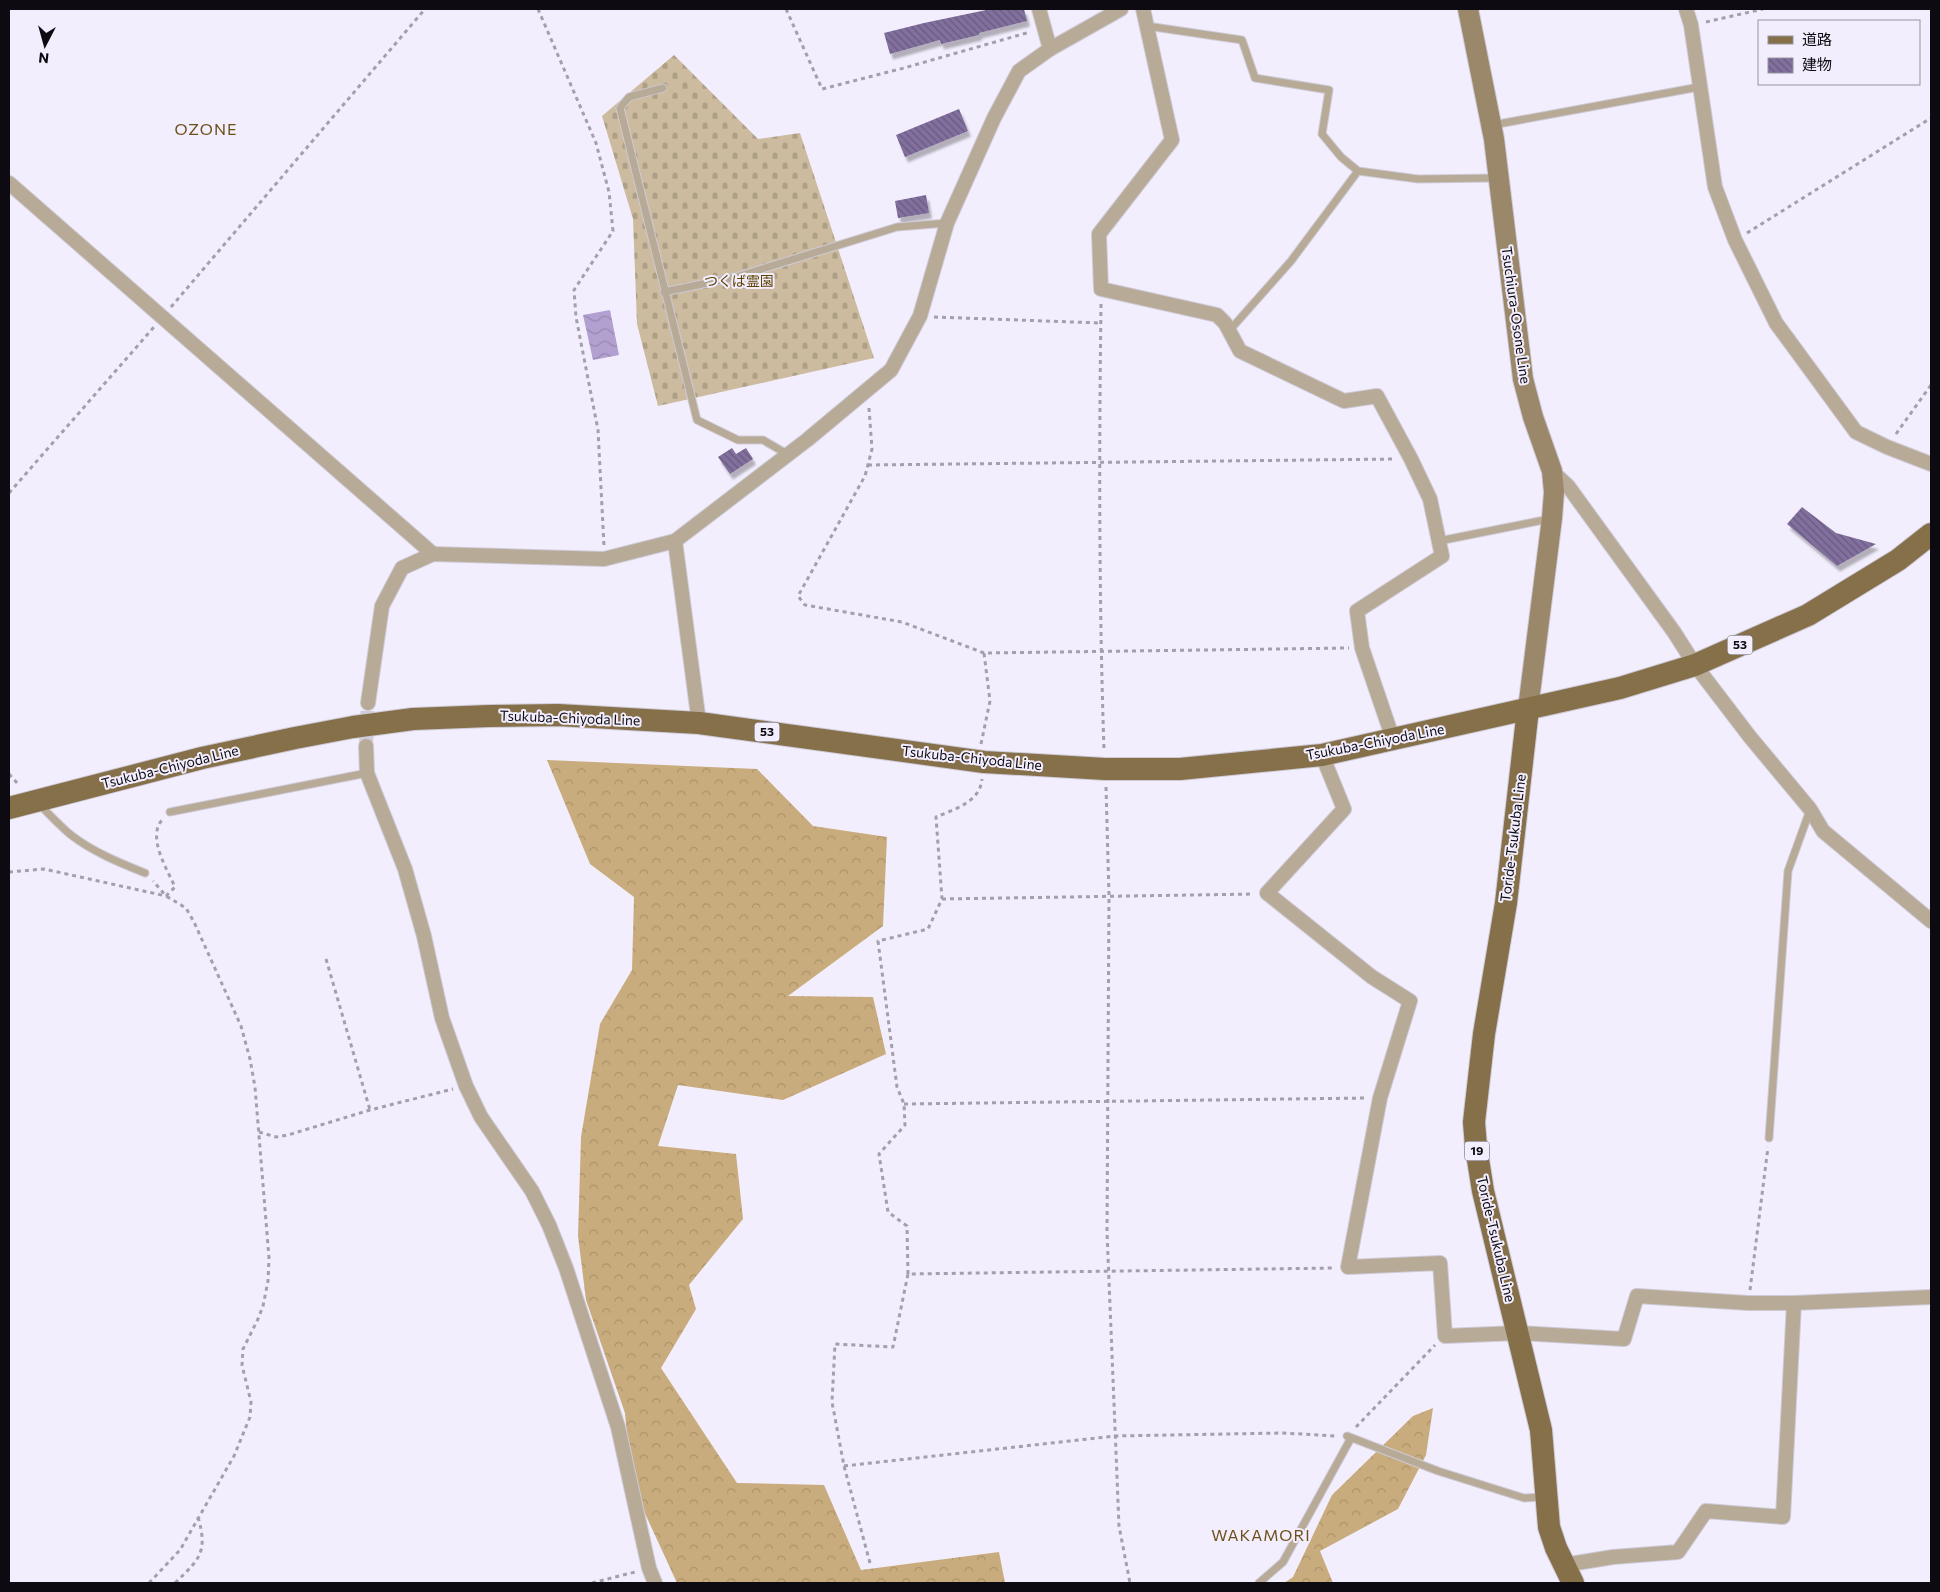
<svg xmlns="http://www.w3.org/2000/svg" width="1940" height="1592" viewBox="0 0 1940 1592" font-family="Commissioner,'Noto Sans JP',sans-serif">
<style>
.forest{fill:url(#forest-crowns)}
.cemetery{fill:url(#cemetery-stones)}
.water{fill:url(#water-waves)}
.building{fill:url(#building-back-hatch);filter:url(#shadow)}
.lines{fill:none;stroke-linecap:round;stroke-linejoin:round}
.minor-tunnel{stroke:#d0ccda;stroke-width:14;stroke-dasharray:14 7;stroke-linecap:butt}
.service-casing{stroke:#cecad7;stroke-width:9}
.minor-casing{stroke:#cecad7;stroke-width:16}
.secondary-casing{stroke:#cecad7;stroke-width:22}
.primary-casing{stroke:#cecad7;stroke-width:24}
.path{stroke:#a39fab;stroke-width:3;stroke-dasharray:4 4;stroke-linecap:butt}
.service{stroke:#b7aa96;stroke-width:7}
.minor{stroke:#b7aa96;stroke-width:14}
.secondary{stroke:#9b886a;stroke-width:20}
.primary{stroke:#86704a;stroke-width:22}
.labels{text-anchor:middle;stroke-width:4;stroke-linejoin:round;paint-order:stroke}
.shield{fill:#f3eefd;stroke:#524f58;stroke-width:1}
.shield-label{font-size:12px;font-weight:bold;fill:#0d0b11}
.park-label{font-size:14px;fill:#5f4204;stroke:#f3eefd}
.street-label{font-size:14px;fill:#0d0b11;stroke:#f3eefd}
.quarter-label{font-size:16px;letter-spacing:1px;fill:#6d5019;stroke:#f3eefd}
</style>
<defs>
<pattern id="forest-crowns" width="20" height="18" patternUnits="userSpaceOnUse" patternTransform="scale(1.25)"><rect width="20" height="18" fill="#c9ac7d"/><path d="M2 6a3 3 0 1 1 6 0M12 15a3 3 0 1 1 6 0" fill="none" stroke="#ab936b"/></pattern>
<pattern id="cemetery-stones" width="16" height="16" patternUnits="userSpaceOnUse" patternTransform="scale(1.25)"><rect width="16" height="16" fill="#ccbb9e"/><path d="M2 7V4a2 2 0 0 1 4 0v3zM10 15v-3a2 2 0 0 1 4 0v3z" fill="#ae9f87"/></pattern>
<pattern id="water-waves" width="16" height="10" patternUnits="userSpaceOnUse" patternTransform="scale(1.25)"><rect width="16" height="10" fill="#b2a0d0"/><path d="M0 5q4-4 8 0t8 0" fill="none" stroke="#9888b2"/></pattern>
<pattern id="building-back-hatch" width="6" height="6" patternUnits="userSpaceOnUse" patternTransform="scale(1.25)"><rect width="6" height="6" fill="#81709d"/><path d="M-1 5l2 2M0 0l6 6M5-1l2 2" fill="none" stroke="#685a7f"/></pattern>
<filter id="shadow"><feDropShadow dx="3" dy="5.5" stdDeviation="1" flood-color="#0004"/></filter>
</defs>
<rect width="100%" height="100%" fill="#f3eefd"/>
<g class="forest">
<path d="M 547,760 L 757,769 L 813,826 L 887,837 L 883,926 L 788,996 L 873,997 L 886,1054 L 783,1100 L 678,1085 L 658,1146 L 736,1154 L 743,1219 L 689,1285 L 696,1309 L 661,1368 L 737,1483 L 824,1485 L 861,1570 L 999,1552 L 1005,1583 L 677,1583 L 631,1483 L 625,1413 L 586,1300 L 578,1236 L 581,1137 L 600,1024 L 632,970 L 634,897 L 590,864 Z"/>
<path d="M 1433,1408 L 1426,1455 L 1398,1509 L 1320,1551 L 1333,1583 L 1284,1583 L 1293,1577 L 1332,1495 L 1413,1416 Z"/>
</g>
<path class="cemetery" d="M 674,55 L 758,139 L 800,133 L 874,358 L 658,406 L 637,324 L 633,219 L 602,116 Z"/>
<path class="water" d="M 610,310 L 619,355 L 593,360 L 583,315 Z"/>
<g class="building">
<path d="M 991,9 L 1024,9 L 1027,21 L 979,33 L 979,35 L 941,44 L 940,40 L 890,54 L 884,33 L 924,23 Z"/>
<path d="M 959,109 L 968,131 L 905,157 L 896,135 Z"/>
<path d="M 926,195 L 929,213 L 898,218 L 895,201 Z"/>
<path d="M 732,448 L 736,454 L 746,448 L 753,459 L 730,474 L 718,457 Z"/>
<path d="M 1802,507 L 1836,533 L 1876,544 L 1837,566 L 1787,524 Z"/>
</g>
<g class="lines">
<path class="minor-tunnel" d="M 366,746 L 368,703"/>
<defs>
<g id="service">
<path d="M 1147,26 L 1242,40 L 1255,78 L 1329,90 L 1322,134 L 1341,157 L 1358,171 L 1418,179 L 1496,178"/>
<path d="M 663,88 L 629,97 L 620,108 L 697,420 L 738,440 L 763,440 L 787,454"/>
<path d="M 1493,125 L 1699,87"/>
<path d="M 664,292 L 736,277 L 897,227 L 947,223"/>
<path d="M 1229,331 L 1291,261 L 1358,171"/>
<path d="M 1439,541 L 1549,519"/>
<path d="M 40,805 C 50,815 60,826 71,835 C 93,852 120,863 145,873"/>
<path d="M 170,812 L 367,773"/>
<path d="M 1769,1138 L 1788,871 L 1810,810"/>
<path d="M 1347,1436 L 1438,1471 L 1524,1498 L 1543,1497"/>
<path d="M 1259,1583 L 1283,1562 L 1351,1438"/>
</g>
<g id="minor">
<path d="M 1039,9 L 1050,49"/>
<path d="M 1143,9 L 1172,140 L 1099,234 L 1101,289 L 1217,315 L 1225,323 L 1240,351 L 1344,401 L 1377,396 L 1411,459 L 1430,499 L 1442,556 L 1357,611 L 1362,648 L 1393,739"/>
<path d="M 1686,9 L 1691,25 L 1715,187 L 1735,240 L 1776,323 L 1856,432 L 1887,447 L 1931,464"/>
<path d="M 9,183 L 433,554"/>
<path d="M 1552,471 L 1568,486 L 1674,632 L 1695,665 L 1750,737 L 1810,809 L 1823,831 L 1931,921"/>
<path d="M 675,541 L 699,723"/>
<path d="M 368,703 L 382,606 L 402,568 L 433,554 L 604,559 L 675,541 L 807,440 L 891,370 L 920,316 L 947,223 L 994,118 L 1019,71 L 1050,49 L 1121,9"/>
<path d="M 366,746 L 367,773 L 405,869 L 424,936 L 442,1018 L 466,1086 L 481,1117 L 532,1191 L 549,1225 L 566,1268 L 618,1427 L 649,1568 L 655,1583"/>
<path d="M 1322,755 L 1344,809 L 1267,893 L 1372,977 L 1410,1001 L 1380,1098 L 1348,1267 L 1440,1263 L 1445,1336 L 1518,1333 L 1624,1339 L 1637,1296 L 1748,1303 L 1794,1303 L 1931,1297"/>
<path d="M 1564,1565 L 1613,1557 L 1678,1552 L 1706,1511 L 1783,1517 L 1794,1303"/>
</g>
<path id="secondary" d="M 1468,9 L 1494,139 L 1523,379 L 1533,417 L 1552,471 L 1554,492 L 1552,518 L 1528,709"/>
<g id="primary">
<path d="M 1528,709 L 1506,903 L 1484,1034 L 1474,1122 L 1476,1147 L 1483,1191 L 1541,1430 L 1549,1527 L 1556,1548 L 1573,1583"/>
<path d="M 9,808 L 202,758 L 295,738 L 353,727 L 413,719 L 489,716 L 558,715 L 699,723 L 984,762 L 1105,769 L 1180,769 L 1322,755 L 1620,688 L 1695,665 L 1808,615 L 1898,560 L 1931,534"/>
</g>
</defs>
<use href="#service" class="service-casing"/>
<use href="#minor" class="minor-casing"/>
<use href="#secondary" class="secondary-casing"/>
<use href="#primary" class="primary-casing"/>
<g class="path">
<path d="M 538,9 L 596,143 L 609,192 L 613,231 L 574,290 L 576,317 L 598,430 L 604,546"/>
<path d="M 786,9 L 822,89 L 904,68 L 1030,32"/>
<path d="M 1706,22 L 1763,9"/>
<path d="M 1747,233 L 1931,118"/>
<path d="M 1101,304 C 1099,453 1099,602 1104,750"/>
<path d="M 171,307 L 425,9"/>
<path d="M 934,317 L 1101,323"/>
<path d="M 869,408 L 872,449 L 865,476 L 798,596 L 805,605 L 902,622 L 984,653 L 1349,648"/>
<path d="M 1896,434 L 1931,385"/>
<path d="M 868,465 L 1395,459"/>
<path d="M 9,493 L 154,327"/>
<path d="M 981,744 L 990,701 L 984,653"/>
<path d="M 9,774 L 19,785"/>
<path d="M 1106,787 L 1109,896 L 1107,1232 L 1119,1526 L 1130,1583"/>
<path d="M 9,872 L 44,869 L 166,896 L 175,887 C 167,869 146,836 163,819"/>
<path d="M 942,899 L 1254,894"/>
<path d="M 326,959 L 370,1110"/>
<path d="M 904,1104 L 1366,1098"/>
<path d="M 259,1132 L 276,1137 L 288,1135 L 370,1110 L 453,1089"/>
<path d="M 908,1274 L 907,1226 L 888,1212 L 879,1154 L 905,1125 L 904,1104 L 897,1087 L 878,941 L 928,929 L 942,899 L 936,817 C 955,809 980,802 982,779"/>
<path d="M 1750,1290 L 1768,1147"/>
<path d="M 1356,1427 L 1435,1345"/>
<path d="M 844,1466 L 1115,1436 L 1283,1433 L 1336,1436"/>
<path d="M 870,1563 L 844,1466 L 832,1402 L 835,1344 L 893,1347 L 908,1274 L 1335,1268"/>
<path d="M 149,1583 L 180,1550 L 234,1456 L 243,1434 L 250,1417 L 251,1402 L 242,1365 L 243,1349 L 258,1319 L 263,1306 L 268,1281 L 269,1258 L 255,1087 L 250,1059 L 241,1026 L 194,922 L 186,908 L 166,896 L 153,881"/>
<path d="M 175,1583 C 200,1559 208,1552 198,1517"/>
<path d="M 592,1583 L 635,1572"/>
</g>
<use href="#service" class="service"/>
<use href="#minor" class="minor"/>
<use href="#secondary" class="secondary"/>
<use href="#primary" class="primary"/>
</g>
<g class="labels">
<g class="shield">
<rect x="1727.5" y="635.5" width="25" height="19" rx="4"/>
<rect x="754.5" y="722.5" width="25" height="19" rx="4"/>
<rect x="1464.5" y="1141.5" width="25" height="19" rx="4"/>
</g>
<g class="shield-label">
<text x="1740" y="649">53</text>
<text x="767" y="736">53</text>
<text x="1477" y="1155">19</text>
</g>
<g class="park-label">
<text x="739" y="286">つくば霊園</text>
</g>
<g class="street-label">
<text transform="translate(1516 315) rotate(82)" y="5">Tsuchiura-Osone Line</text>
<text transform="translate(570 718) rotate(2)" y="5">Tsukuba-Chiyoda Line</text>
<text transform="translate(1375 742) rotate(-11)" y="5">Tsukuba-Chiyoda Line</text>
<text transform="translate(972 758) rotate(6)" y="5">Tsukuba-Chiyoda Line</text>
<text transform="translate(170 767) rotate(-14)" y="5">Tsukuba-Chiyoda Line</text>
<text transform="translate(1513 838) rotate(-83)" y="5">Toride-Tsukuba Line</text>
<text transform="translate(1496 1239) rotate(77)" y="5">Toride-Tsukuba Line</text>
</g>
<g class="quarter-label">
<text x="206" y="135">OZONE</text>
<text x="1261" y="1541">WAKAMORI</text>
</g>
</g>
<rect width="1940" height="1592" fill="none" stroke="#0d0b11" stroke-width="20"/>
<rect x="1758" y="20" width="162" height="65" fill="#f3eefd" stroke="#97939f"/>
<rect x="1768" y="36" width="25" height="8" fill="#86704a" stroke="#97939f"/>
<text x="1802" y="45" font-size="15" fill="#0d0b11">道路</text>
<rect x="1768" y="58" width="25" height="15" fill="url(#building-back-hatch)" stroke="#97939f"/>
<text x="1802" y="70" font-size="15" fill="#0d0b11">建物</text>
<g transform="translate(45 45) rotate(186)" stroke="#f3eefd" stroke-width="4" paint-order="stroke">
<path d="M0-4L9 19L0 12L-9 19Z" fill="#0d0b11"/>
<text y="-8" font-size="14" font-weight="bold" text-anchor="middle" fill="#0d0b11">N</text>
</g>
</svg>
